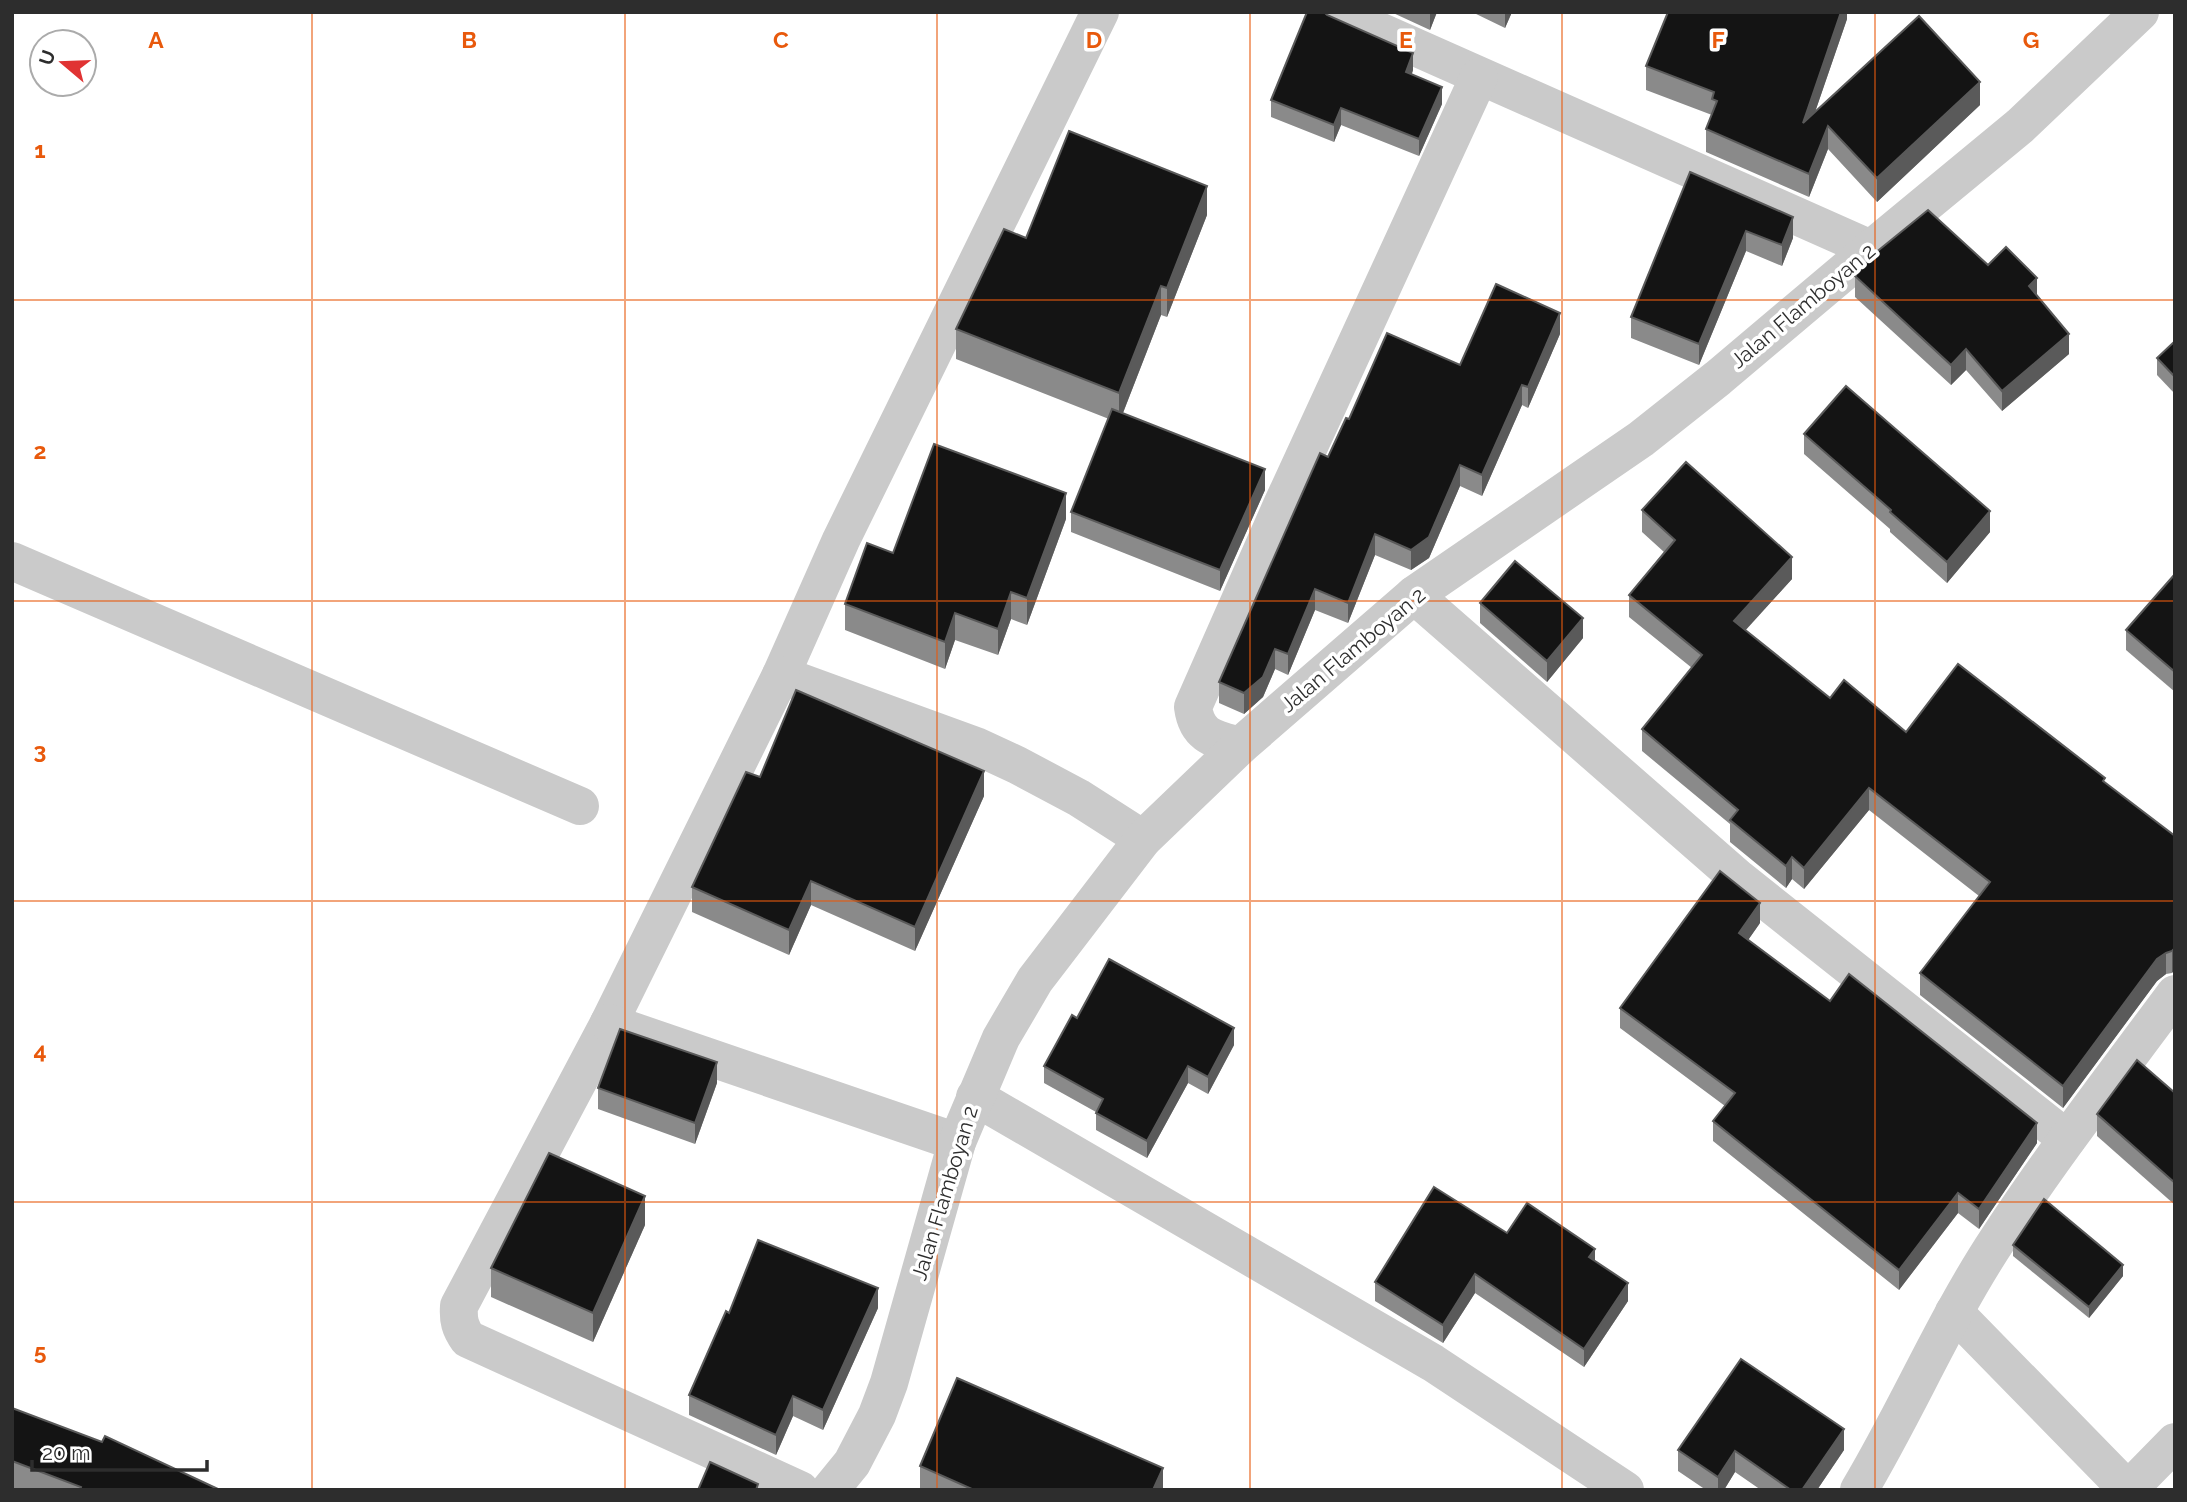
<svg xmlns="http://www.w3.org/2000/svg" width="2187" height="1502" viewBox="0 0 2187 1502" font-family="Raleway,sans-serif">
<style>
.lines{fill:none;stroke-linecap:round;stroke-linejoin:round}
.minor{stroke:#cacaca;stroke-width:38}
.wall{fill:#8a8a8a}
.shaded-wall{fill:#5a5a5a}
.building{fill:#141414;stroke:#5a5a5a;stroke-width:2}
.grid{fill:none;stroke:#e8590c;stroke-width:2;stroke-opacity:0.55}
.labels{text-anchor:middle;stroke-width:7;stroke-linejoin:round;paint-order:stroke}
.street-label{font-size:21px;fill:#2d2d2d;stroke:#fff}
.grid-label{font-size:23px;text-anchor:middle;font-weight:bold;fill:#e8590c;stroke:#fff;stroke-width:7;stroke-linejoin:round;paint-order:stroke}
</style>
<rect width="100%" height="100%" fill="#fff"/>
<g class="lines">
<g class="minor">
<path d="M 1100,12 L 841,540 L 781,675 L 976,746 L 1017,765 L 1079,798 L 1143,839"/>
<path d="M 1336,12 L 1871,249"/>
<path d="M 12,561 L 580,806"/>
<path d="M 1414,595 L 1739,879 L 2067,1139"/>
<path d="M 781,675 L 609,1023 L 459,1306 C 458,1320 460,1328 468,1339 L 800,1490"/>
<path d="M 1240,746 C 1215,739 1197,737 1193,707 L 1282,505 L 1479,77"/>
<path d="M 609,1023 L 957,1142"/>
<path d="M 975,1097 L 1433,1363 L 1625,1490"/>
<path d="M 1954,1312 L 2128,1490 L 2175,1442"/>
<path d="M 830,1490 L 852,1463 L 877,1415 L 889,1383 L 957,1142 L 1001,1038 L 1035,980 L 1143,839 L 1240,746 L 1414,595 L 1641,439 L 1718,378 L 1871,249 L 2020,126 L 2140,12"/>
<path d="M 1859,1490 C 1908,1408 1945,1319 1998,1239 C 2053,1155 2115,1075 2175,994"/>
</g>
</g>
<g class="wall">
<path d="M 1391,12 L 1437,12 L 1430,30 Z"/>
<path d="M 1472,12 L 1512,12 L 1505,28 Z"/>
<path d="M 1847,12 L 1847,19 L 1815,112 L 1980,105 L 1877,202 L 1828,149 L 1809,197 L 1706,152 L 1706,129 L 1712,115 L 1646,90 L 1646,66 Z"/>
<path d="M 1327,15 L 1413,70 L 1412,74 L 1442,104 L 1419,156 L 1341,125 L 1334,142 L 1271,117 L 1271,100 Z"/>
<path d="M 1690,172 L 1793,238 L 1782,266 L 1746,251 L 1699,365 L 1631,338 L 1631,317 Z"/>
<path d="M 1207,215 L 1167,317 L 1161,315 L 1123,413 L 1265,490 L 1220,591 L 1071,532 L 1071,512 L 1109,419 L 956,359 L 956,329 L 1026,238 Z"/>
<path d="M 1988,265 L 2037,296 L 2069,354 L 2002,411 L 1966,370 L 1951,385 L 1855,297 L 1855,276 Z"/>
<path d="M 1560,334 L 1528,408 L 1522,405 L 1482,496 L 1460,486 L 1429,558 L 1411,570 L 1375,555 L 1348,623 L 1315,610 L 1288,675 L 1275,669 L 1263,697 L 1244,714 L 1219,703 L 1219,682 L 1328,457 L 1349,419 L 1460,365 Z"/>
<path d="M 2175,341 L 2175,394 L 2157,375 L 2157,358 Z"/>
<path d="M 1804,434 L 1990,532 L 1947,583 L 1890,532 L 1890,529 L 1804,454 Z"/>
<path d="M 1642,510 L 1792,579 L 1745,630 L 1830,698 L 1906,732 L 2105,783 L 2175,836 L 2172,973 L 2166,974 L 2157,981 L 2063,1108 L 1920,995 L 1920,973 L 1979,896 L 1869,810 L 1804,889 L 1792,879 L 1786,888 L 1730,842 L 1730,824 L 1642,751 L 1642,729 L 1692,668 L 1629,617 L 1629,595 L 1664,552 L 1642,532 Z"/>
<path d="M 1066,519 L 1027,625 L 1011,619 L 998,655 L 955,640 L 945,669 L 845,630 L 845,604 L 893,553 Z"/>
<path d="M 2175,574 L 2175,692 L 2126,650 L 2126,630 Z"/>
<path d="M 1480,603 L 1583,638 L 1547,682 L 1480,623 Z"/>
<path d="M 760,777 L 984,796 L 915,951 L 811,905 L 789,955 L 692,912 L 692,887 Z"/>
<path d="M 1760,923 L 1748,940 L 1830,1001 L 2037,1143 L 1979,1229 L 1958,1213 L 1899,1290 L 1713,1141 L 1713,1121 L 1725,1106 L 1620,1028 L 1620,1008 Z"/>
<path d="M 1077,1018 L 1234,1045 L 1208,1094 L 1188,1083 L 1147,1158 L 1096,1130 L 1096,1112 L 1044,1083 L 1044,1066 Z"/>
<path d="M 717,1083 L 695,1144 L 598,1109 L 598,1088 Z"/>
<path d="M 2175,1093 L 2175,1205 L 2097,1136 L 2097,1114 Z"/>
<path d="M 645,1225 L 593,1342 L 491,1297 L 491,1268 Z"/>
<path d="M 1507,1233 L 1595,1261 L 1628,1301 L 1584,1367 L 1475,1293 L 1443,1343 L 1375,1301 L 1375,1282 Z"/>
<path d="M 2013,1245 L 2123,1276 L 2089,1318 L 2013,1256 Z"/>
<path d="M 878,1308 L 823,1430 L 793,1416 L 776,1455 L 689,1415 L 689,1395 L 729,1313 Z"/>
<path d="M 12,1408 L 220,1490 L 12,1489 Z"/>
<path d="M 1678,1450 L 1844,1450 L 1817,1490 L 1761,1490 L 1735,1472 L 1724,1490 L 1706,1490 L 1678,1471 Z"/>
<path d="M 920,1466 L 1163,1490 L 920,1490 Z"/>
</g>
<g class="shaded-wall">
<path d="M 1430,12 L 1437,12 L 1430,30 Z"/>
<path d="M 1505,12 L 1512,12 L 1505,28 Z"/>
<path d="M 1841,12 L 1847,12 L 1847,19 L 1803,147 L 1803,123 Z"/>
<path d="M 1413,53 L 1413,70 L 1406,89 L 1406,72 Z"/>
<path d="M 1980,82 L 1980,105 L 1877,202 L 1877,178 Z"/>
<path d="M 1442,87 L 1442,104 L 1419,156 L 1419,139 Z"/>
<path d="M 1341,108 L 1341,125 L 1334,142 L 1334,125 Z"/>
<path d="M 1828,126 L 1828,149 L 1809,197 L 1809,174 Z"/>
<path d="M 1207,186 L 1207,215 L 1167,317 L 1167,288 Z"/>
<path d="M 1793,217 L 1793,238 L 1782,266 L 1782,245 Z"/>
<path d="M 1746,231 L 1746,251 L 1699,365 L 1699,344 Z"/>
<path d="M 2037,278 L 2037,299 L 2029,286 Z"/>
<path d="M 1161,286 L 1161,315 L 1119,423 L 1119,393 Z"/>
<path d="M 1560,313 L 1560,334 L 1528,408 L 1528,387 Z"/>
<path d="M 2069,334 L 2069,354 L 2002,411 L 2002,391 Z"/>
<path d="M 1966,349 L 1966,370 L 1951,385 L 1951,365 Z"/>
<path d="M 1522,385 L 1522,405 L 1482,496 L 1482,475 Z"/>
<path d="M 1460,465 L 1460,486 L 1429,558 L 1411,570 L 1411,550 Z"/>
<path d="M 1265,469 L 1265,490 L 1220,591 L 1220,570 Z"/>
<path d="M 1066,493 L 1066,519 L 1027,625 L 1027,598 Z"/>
<path d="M 1990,511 L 1990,532 L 1947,583 L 1947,562 Z"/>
<path d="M 1375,534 L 1375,555 L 1348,623 L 1348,603 Z"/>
<path d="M 1792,557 L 1792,579 L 1734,643 L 1734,621 Z"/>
<path d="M 1315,589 L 1315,610 L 1288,675 L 1288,654 Z"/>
<path d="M 1011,592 L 1011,619 L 998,655 L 998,629 Z"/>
<path d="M 955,613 L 955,640 L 945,669 L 945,642 Z"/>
<path d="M 1583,618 L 1583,638 L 1547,682 L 1547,661 Z"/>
<path d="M 1275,649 L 1275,669 L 1263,697 L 1244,714 L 1244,693 Z"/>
<path d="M 984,771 L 984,796 L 915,951 L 915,927 Z"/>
<path d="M 1869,788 L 1869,810 L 1804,889 L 1804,868 Z"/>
<path d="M 1792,857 L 1792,879 L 1786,888 L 1786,866 Z"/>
<path d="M 811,881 L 811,905 L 789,955 L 789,930 Z"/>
<path d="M 1760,903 L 1760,923 L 1739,953 L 1739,933 Z"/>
<path d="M 2175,948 L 2175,970 L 2172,973 L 2172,951 Z"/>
<path d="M 2166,953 L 2166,974 L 2157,981 L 2063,1108 L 2063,1086 L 2157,959 Z"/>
<path d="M 1234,1028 L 1234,1045 L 1208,1094 L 1208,1077 Z"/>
<path d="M 717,1062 L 717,1083 L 695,1144 L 695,1123 Z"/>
<path d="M 1188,1066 L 1188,1083 L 1147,1158 L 1147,1141 Z"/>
<path d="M 2037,1123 L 2037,1143 L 1979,1229 L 1979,1209 Z"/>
<path d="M 1958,1193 L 1958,1213 L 1899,1290 L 1899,1270 Z"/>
<path d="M 645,1196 L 645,1225 L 593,1342 L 593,1313 Z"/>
<path d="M 1595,1249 L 1595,1268 L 1589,1257 Z"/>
<path d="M 2123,1265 L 2123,1276 L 2089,1318 L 2089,1307 Z"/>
<path d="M 1475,1274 L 1475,1293 L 1443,1343 L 1443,1325 Z"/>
<path d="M 1628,1283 L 1628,1301 L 1584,1367 L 1584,1349 Z"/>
<path d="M 878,1288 L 878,1308 L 823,1430 L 823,1410 Z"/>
<path d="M 793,1396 L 793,1416 L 776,1455 L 776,1435 Z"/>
<path d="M 1844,1429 L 1844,1450 L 1817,1490 L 1802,1490 Z"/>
<path d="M 1735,1451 L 1735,1472 L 1724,1490 L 1718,1490 L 1718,1477 Z"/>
<path d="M 1163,1468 L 1163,1490 L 1153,1490 Z"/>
</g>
<g class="building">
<path d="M 1307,12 L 1324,12 L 1327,15 L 1413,53 L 1406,72 L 1442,87 L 1419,139 L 1341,108 L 1334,125 L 1271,100 Z"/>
<path d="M 1668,12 L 1841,12 L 1803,123 L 1919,16 L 1980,82 L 1877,178 L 1828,126 L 1809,174 L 1706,129 L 1717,101 L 1712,99 L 1714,92 L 1646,66 Z"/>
<path d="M 1069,131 L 1207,186 L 1167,288 L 1161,286 L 1119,393 L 956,329 L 1004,229 L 1026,238 Z"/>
<path d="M 1690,172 L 1793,217 L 1782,245 L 1746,231 L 1699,344 L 1631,317 Z"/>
<path d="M 1928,210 L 1988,265 L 2006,247 L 2037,278 L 2029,286 L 2069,334 L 2002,391 L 1966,349 L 1951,365 L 1855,276 L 1874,254 Z"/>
<path d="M 1496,284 L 1560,313 L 1528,387 L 1522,385 L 1482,475 L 1460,465 L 1429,537 L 1411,550 L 1375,534 L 1348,603 L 1315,589 L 1288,654 L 1275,649 L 1263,677 L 1244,693 L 1219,682 L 1320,453 L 1328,457 L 1346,418 L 1349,419 L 1387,333 L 1460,365 Z"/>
<path d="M 2175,341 L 2175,377 L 2157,358 Z"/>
<path d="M 1846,386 L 1990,511 L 1947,562 L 1890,512 L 1891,510 L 1804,434 Z"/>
<path d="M 1112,409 L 1265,469 L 1220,570 L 1071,512 Z"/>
<path d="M 934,444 L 1066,493 L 1027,598 L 1011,592 L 998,629 L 955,613 L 945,642 L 845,604 L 867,543 L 893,553 Z"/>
<path d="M 1686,462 L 1792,557 L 1734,621 L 1830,698 L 1844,680 L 1906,732 L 1958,664 L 2105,778 L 2103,781 L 2175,836 L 2175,948 L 2172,951 L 2166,953 L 2157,959 L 2063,1086 L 1920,973 L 1990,882 L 1869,788 L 1804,868 L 1792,857 L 1786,866 L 1730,820 L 1738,810 L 1642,729 L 1702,655 L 1629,595 L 1675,540 L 1642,510 Z"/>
<path d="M 1515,561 L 1583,618 L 1547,661 L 1480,603 Z"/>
<path d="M 2175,574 L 2175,672 L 2126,630 Z"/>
<path d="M 796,690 L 984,771 L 915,927 L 811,881 L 789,930 L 692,887 L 746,772 L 760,777 Z"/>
<path d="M 1720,871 L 1760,903 L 1739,933 L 1830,1001 L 1849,974 L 2037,1123 L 1979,1209 L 1958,1193 L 1899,1270 L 1713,1121 L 1735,1093 L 1620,1008 Z"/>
<path d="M 1109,959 L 1234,1028 L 1208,1077 L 1188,1066 L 1147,1141 L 1096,1113 L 1103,1099 L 1044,1066 L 1072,1015 L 1077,1018 Z"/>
<path d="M 620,1029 L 717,1062 L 695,1123 L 598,1088 Z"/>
<path d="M 2137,1060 L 2175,1093 L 2175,1183 L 2097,1114 Z"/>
<path d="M 549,1153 L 645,1196 L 593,1313 L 491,1268 Z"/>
<path d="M 1434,1187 L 1507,1233 L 1527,1203 L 1595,1249 L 1589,1257 L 1628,1283 L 1584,1349 L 1475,1274 L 1443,1325 L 1375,1282 Z"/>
<path d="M 2044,1199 L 2123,1265 L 2089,1307 L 2013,1245 Z"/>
<path d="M 758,1240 L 878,1288 L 823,1410 L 793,1396 L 776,1435 L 689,1395 L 726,1311 L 729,1313 Z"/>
<path d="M 1741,1359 L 1844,1429 L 1802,1490 L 1791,1490 L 1735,1451 L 1718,1477 L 1678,1450 Z"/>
<path d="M 957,1378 L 1163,1468 L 1153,1490 L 974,1490 L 920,1466 Z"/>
<path d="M 12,1408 L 102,1442 L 105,1436 L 220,1490 L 80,1490 L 81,1487 L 12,1461 Z"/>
<path d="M 710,1462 L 758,1484 L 756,1490 L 698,1490 Z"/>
</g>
<path class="grid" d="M 312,12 L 312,1490M 625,12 L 625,1490M 937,12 L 937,1490M 1250,12 L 1250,1490M 1562,12 L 1562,1490M 1875,12 L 1875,1490M 12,300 L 2175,300M 12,601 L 2175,601M 12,901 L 2175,901M 12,1202 L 2175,1202"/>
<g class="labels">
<g class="street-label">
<text transform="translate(1803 306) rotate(-40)" y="7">Jalan Flamboyan 2</text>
<text transform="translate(1353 650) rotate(-40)" y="7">Jalan Flamboyan 2</text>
<text transform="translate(945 1193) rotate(-73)" y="7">Jalan Flamboyan 2</text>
</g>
</g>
<g class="grid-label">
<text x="156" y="48">A</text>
<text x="469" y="48">B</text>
<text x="781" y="48">C</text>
<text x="1094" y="48">D</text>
<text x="1406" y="48">E</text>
<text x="1718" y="48">F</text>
<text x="2031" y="48">G</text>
<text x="40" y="158">1</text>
<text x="40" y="459">2</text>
<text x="40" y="759">3</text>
<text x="40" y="1059">4</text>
<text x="40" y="1360">5</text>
</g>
<rect width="2187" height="1502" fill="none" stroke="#2d2d2d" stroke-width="28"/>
<g transform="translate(63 63) rotate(289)"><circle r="33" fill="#ffffff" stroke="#ababab" stroke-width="2"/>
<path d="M0-5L12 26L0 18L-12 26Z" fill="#e03333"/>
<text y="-10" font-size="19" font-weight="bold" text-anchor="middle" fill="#2d2d2d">U</text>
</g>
<path d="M32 1460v10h175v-10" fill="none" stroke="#2d2d2d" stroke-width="3.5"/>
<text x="42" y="1460" font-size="21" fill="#2d2d2d" stroke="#ffffff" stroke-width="5" paint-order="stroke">20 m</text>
</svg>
